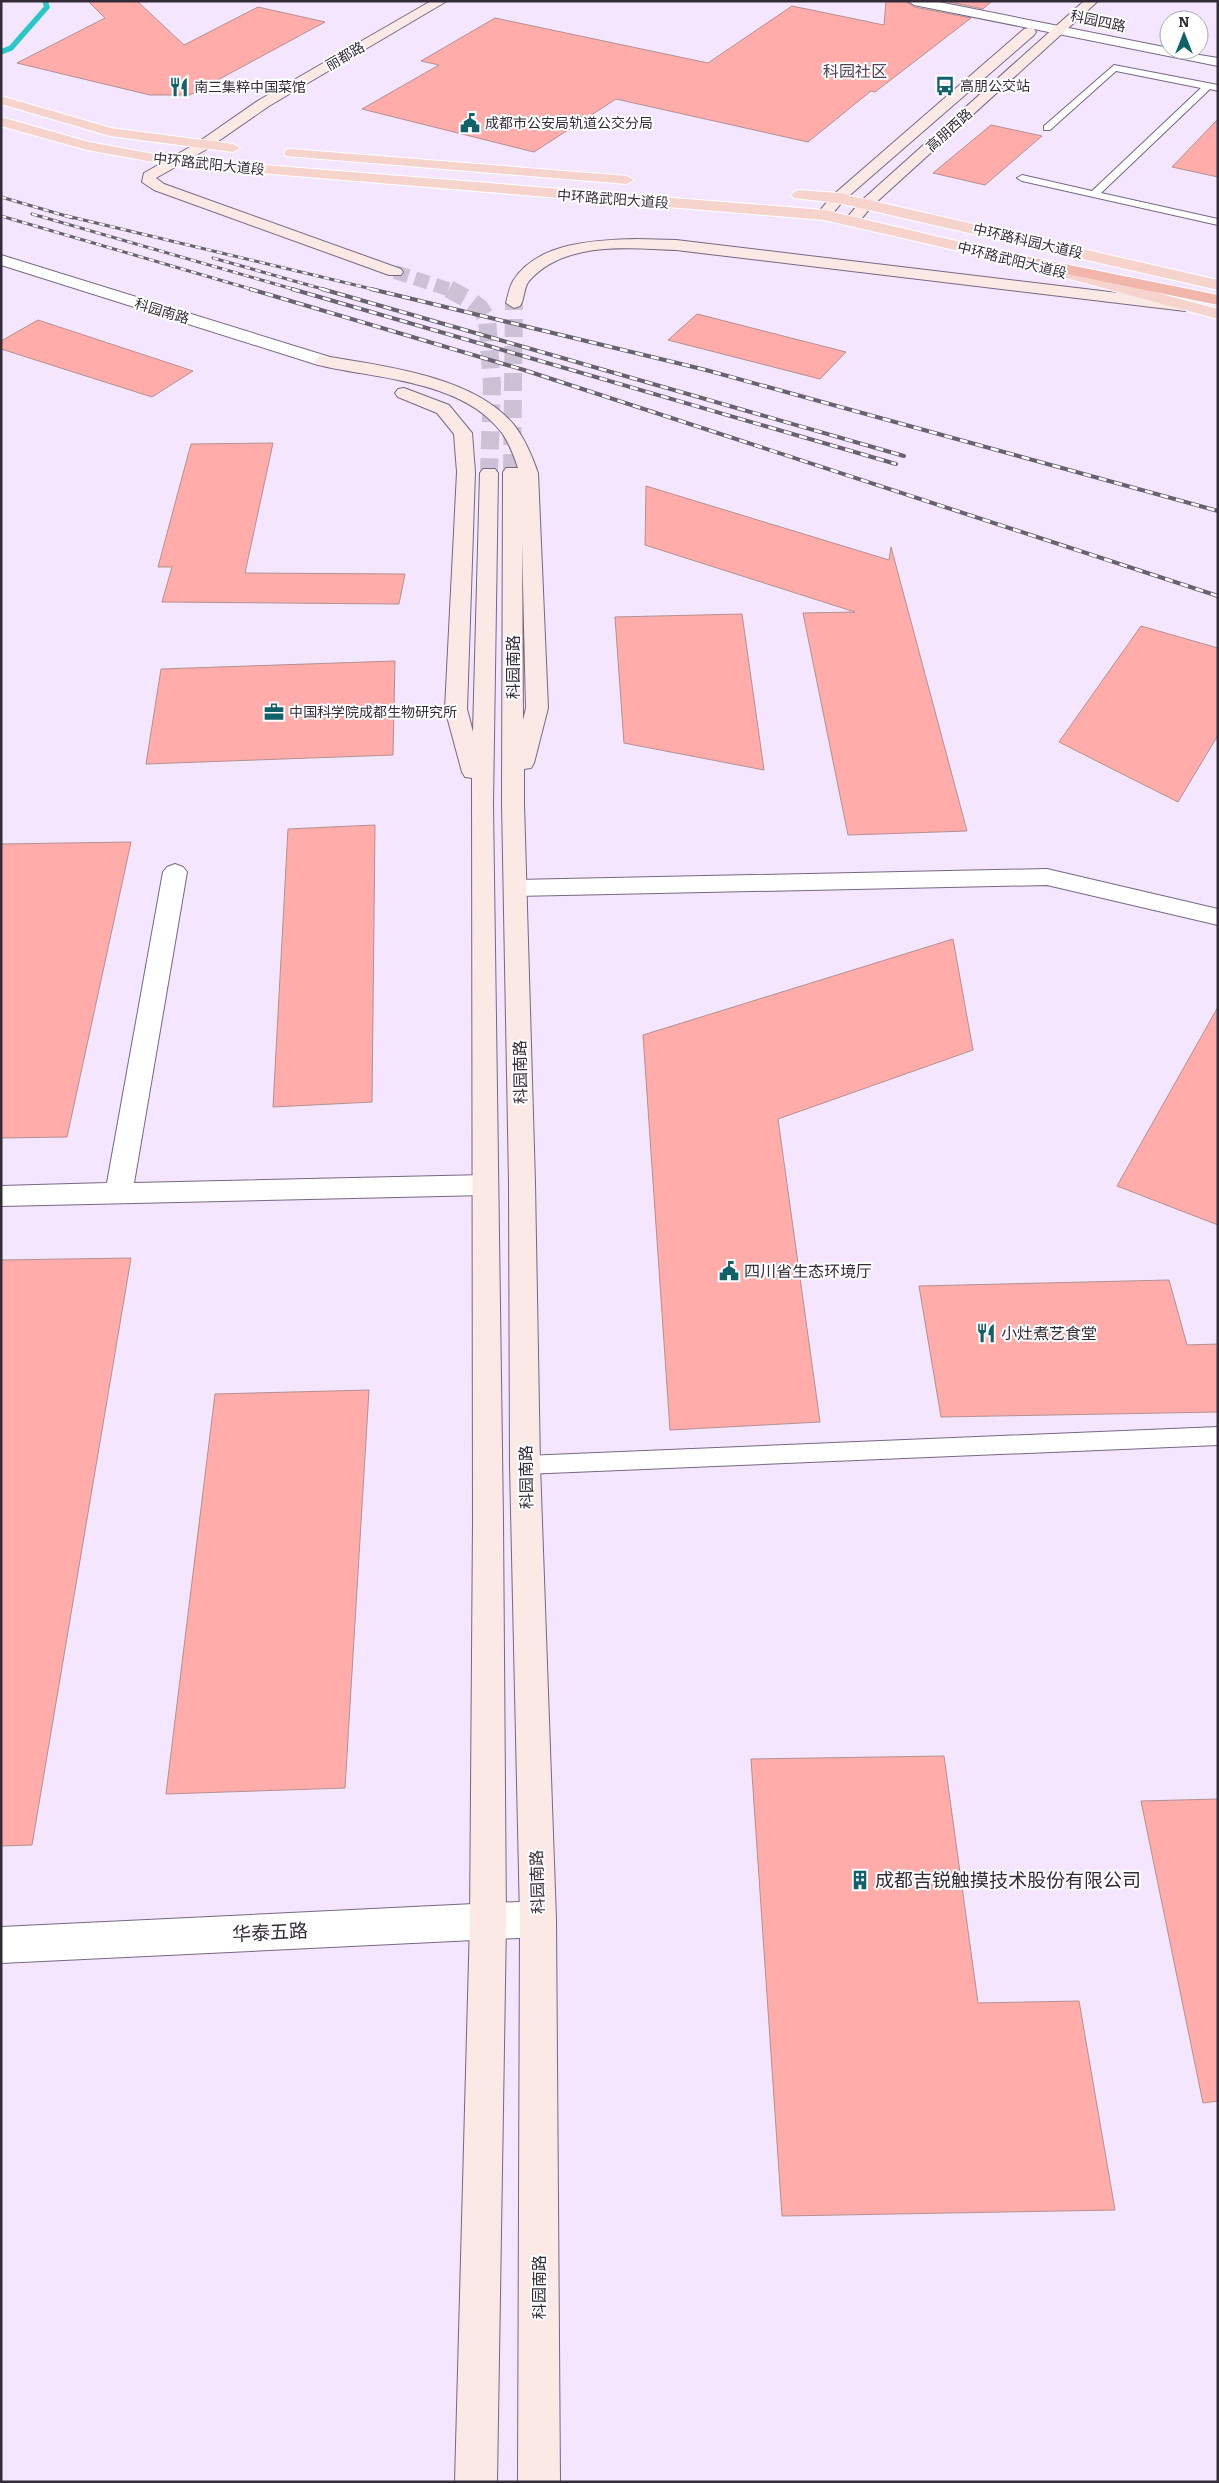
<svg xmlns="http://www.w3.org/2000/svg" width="1219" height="2483" viewBox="0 0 1219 2483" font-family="Bitter,'Noto Sans SC',serif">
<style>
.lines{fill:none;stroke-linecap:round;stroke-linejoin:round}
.stream{stroke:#28c7c8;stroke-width:5.5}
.building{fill:#ffacaa;stroke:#b4908f}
.secondary-tunnel-far1{stroke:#cdc1d6;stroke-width:14;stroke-dasharray:14 7;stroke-linecap:butt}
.secondary-tunnel{stroke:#cdc1d6;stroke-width:18;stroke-dasharray:18 9;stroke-linecap:butt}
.lane-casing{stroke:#776882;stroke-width:2}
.street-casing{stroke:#776882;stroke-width:2}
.secondary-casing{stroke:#776882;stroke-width:2}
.primary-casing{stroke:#fff;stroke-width:2}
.highway-casing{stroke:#fff;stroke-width:2}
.lane{fill:#fff;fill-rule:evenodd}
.street{fill:#fff;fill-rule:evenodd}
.secondary{fill:#fbe9e6;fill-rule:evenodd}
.primary{fill:#f7d3cd;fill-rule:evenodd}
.highway{fill:#f1b6ac;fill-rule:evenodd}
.rail-far1-casing{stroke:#696070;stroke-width:3}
.rail-casing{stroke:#696070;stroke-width:4}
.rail-far1{stroke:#fff;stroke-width:2;stroke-dasharray:5.5;stroke-linecap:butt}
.rail{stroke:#fff;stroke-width:2.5;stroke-dasharray:8;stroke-linecap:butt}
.labels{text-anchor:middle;stroke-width:4;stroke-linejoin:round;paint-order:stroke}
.far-street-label{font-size:14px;fill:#332c38;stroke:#fff}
.far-poi-label{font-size:14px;fill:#332c38;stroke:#fff;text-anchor:start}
.far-quarter-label{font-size:16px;fill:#50425a;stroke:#fff}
.street-label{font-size:16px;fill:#332c38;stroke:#fff}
.poi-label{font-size:16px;fill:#332c38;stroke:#fff;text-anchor:start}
.near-poi-label{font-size:19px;fill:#332c38;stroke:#fff;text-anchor:start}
.near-street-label{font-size:19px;fill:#332c38;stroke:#fff}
</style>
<rect width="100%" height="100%" fill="#f3e6fe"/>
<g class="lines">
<path class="stream" d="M 1,52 L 11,48 L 47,7 L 45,1"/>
</g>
<g class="building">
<path d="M 88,1 L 137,1 L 184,45 L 258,7 L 325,22 L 190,95 L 150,95 L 17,63 L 105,18 Z"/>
<path d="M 886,1 L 906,1 L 914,7 L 971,18 L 875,92 L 871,91 L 808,142 L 616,99 L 534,152 L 362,109 L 439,65 L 421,61 L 495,18 L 708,63 L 792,6 L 884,25 Z"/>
<path d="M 945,1 L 992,1 L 983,9 Z"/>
<path d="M 1218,119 L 1218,177 L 1172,167 Z"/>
<path d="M 991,125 L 1042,136 L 985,185 L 933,173 Z"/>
<path d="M 697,314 L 846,352 L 820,379 L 668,340 Z"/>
<path d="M 38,320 L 193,371 L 152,397 L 1,349 L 1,341 Z"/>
<path d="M 273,443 L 245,573 L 405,574 L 399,604 L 162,602 L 172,567 L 158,567 L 191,444 Z"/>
<path d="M 646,486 L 889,560 L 891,547 L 967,831 L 848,835 L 803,613 L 855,612 L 645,545 Z"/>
<path d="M 742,614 L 764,770 L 624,743 L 615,617 Z"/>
<path d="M 1141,626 L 1218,648 L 1218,735 L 1178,802 L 1059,742 Z"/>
<path d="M 395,661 L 393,755 L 146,764 L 161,669 Z"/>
<path d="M 375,825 L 372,1102 L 273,1107 L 288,829 Z"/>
<path d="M 131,842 L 67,1137 L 1,1138 L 1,844 Z"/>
<path d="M 953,939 L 973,1050 L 778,1119 L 820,1422 L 670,1430 L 643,1035 Z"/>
<path d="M 1218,1007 L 1218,1225 L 1117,1186 Z"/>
<path d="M 131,1258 L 32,1845 L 1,1846 L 1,1260 Z"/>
<path d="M 1169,1280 L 1187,1345 L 1218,1344 L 1218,1412 L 941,1417 L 919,1286 Z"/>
<path d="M 369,1390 L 345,1788 L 166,1794 L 215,1394 Z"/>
<path d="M 944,1756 L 978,2003 L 1079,2001 L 1115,2210 L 782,2216 L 751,1759 Z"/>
<path d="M 1218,1799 L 1218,2101 L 1203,2103 L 1141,1801 Z"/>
</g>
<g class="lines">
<path class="secondary-tunnel-far1" d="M 395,272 L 451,290"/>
<g class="secondary-tunnel">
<path d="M 449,289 L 471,301 L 480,308 L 487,319 L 492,384 L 489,473"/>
<path d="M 512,472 L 514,303"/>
</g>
<defs>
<g id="lane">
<path d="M 1114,65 L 1218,85 L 1218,91 L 1210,89 L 1101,193 L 1218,219 L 1218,225 L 1022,181 L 1017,178 L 1022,175 L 1092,191 L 1201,88 L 1116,71 L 1050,130 L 1044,130 L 1044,126 Z"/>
<path d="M 1218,1427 L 1218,1445 L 525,1474 L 518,1471 L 515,1465 L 518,1459 L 525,1456 Z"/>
</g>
<g id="street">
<path d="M 908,1 L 934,1 L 1169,48 L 1169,50 L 1218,58 L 1218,66 L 914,5 Z"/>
<path d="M 1,255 L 330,357 L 333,361 L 330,365 L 318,365 L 1,265 Z"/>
<path d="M 175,864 L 183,867 L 187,872 L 134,1183 L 485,1175 L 494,1178 L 498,1185 L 494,1192 L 485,1195 L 1,1206 L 1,1186 L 107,1183 L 163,872 L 167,867 Z"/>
<path d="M 1047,869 L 1218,909 L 1218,925 L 1047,885 L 516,896 L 508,893 L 504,888 L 508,883 L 516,880 Z"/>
<path d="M 538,1901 L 551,1906 L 556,1919 L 551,1932 L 538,1937 L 1,1963 L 1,1927 Z"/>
</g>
<g id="secondary">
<path d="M 431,1 L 447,1 L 269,106 L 207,149 L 156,178 L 164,184 L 401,269 L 403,272 L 401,275 L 389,275 L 154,190 L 142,182 L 144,173 L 197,143 L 259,100 Z"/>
<path d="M 1084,1 L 1098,1 L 871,207 L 858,223 L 848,223 L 845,220 L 861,201 Z"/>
<path d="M 1029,28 L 1034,29 L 1036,32 L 1034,35 L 843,201 L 829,218 L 819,218 L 816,215 L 833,195 L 1024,29 Z"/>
<path d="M 637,239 L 676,240 L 1185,301 L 1191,303 L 1193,306 L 1191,309 L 1185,311 L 676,250 C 628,248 564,241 529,281 C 523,289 525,299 520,306 L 514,308 L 506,303 C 508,296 509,288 513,281 C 537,242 596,240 637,239 Z"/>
<path d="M 324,356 C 383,366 474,376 514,425 C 525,439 532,456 538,473 L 548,708 L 534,763 L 531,768 L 524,769 L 524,803 L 535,1183 L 540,1465 L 556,1919 L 560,2482 L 518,2482 L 520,1919 L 510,1465 L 509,1183 L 502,803 L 503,472 L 506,468 L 518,468 C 514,456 509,443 502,433 C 463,380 376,379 318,365 L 315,361 L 318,357 ZM 522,543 L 526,708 L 523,720 Z"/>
<path d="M 404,388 L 449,405 L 472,433 L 475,472 L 467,709 L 473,732 L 480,473 L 483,469 L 495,469 L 498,473 L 493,804 L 503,1521 L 506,1922 L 497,2482 L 455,2482 L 470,1922 L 473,1521 L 472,778 L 465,777 L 462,772 L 445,709 L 457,472 L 454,434 L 437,413 L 398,397 L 395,393 L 398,389 Z"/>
</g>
<g id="primary">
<path d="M 1,96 L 111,128 L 233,144 L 240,148 L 233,152 L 110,136 L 1,104 Z"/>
<path d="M 1,117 L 89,142 L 175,158 L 824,210 L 1016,255 L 1218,309 L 1218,319 L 1007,262 L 824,220 L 175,166 L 87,150 L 1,126 Z"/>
<path d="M 291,149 L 627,176 L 634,180 L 627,184 L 286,156 L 284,153 L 286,150 Z"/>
<path d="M 799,190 L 838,193 L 1218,280 L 1218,290 L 838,203 L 794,198 L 791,195 L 794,192 Z"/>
</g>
<path id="highway" d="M 1010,253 L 1218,295 L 1218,305 L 1004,261 L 1002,258 Z"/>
</defs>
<use href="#lane" class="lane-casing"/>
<use href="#street" class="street-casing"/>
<use href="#secondary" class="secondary-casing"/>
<use href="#primary" class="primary-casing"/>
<use href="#highway" class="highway-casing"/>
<use href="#lane" class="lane"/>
<use href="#street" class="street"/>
<use href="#secondary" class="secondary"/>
<use href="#primary" class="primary"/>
<use href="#highway" class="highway"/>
<defs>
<g id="rail-far1">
<path d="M 1,197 L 73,218"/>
<path d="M 32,214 L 296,290"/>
<path d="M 1,216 L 254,290"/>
<path d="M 67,216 L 376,290"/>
<path d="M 213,258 L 326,290"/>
</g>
<g id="rail">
<path d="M 250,289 L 524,370 L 1218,596"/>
<path d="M 292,289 L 896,464"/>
<path d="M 322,289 L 904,456"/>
<path d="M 371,289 L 706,370 L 1218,511"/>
</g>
</defs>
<use href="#rail-far1" class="rail-far1-casing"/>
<use href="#rail" class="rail-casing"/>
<use href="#rail-far1" class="rail-far1"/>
<use href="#rail" class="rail"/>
</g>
<defs>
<symbol id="bus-bare" viewBox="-9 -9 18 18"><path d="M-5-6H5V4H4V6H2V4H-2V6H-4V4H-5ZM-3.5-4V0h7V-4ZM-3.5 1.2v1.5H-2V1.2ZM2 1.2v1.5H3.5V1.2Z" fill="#116168" stroke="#fff" stroke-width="2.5" paint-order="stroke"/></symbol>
<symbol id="restaurant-bare" viewBox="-9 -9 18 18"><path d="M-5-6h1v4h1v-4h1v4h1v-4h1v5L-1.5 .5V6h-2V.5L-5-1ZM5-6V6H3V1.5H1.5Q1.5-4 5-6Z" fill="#116168" stroke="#fff" stroke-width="2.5" paint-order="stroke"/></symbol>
<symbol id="civic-bare" viewBox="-9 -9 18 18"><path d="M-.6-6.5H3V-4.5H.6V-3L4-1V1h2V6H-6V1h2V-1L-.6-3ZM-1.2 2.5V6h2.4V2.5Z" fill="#116168" stroke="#fff" stroke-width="2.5" paint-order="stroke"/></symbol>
<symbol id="office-bare" viewBox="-9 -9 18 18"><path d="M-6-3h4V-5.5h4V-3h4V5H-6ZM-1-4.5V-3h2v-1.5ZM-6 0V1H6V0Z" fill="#116168" stroke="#fff" stroke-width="2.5" paint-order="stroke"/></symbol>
<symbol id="building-bare" viewBox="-9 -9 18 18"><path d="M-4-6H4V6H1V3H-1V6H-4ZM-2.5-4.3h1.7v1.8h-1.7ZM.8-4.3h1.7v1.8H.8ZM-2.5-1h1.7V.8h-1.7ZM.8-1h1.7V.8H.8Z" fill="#116168" stroke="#fff" stroke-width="2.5" paint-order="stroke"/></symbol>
</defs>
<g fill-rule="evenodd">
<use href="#bus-bare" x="931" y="72" width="28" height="28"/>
<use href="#restaurant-bare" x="165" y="73" width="28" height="28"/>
<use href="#civic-bare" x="456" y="109" width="28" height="28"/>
<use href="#office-bare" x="260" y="698" width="28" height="28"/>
<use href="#civic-bare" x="715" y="1257" width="28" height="28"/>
<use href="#restaurant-bare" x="972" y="1319" width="28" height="28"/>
<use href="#building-bare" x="846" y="1866" width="28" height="28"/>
</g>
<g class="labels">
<g class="far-street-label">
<text transform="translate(1098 21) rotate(12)" y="5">科园四路</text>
<text transform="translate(345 56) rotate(-30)" y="5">丽都路</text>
<text transform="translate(949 130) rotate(-42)" y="5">高朋西路</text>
<text transform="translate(209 164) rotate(6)" y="5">中环路武阳大道段</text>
<text transform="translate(613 199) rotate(4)" y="5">中环路武阳大道段</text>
<text transform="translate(1028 241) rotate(13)" y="5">中环路科园大道段</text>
<text transform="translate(1012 260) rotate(14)" y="5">中环路武阳大道段</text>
<text transform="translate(162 311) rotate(17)" y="5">科园南路</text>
</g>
<g class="far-poi-label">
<text x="960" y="91">高朋公交站</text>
<text x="194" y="92">南三集粹中国菜馆</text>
<text x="485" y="128">成都市公安局轨道公交分局</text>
<text x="289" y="717">中国科学院成都生物研究所</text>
</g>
<g class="far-quarter-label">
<text x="855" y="77">科园社区</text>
</g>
<g class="street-label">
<text transform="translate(513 667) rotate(-90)" y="6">科园南路</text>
<text transform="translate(520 1072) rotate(-91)" y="6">科园南路</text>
<text transform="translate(526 1477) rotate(-91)" y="6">科园南路</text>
<text transform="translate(537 1882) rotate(-92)" y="6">科园南路</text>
<text transform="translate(539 2287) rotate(-90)" y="6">科园南路</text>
</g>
<g class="poi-label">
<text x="744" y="1277">四川省生态环境厅</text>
<text x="1001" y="1339">小灶煮艺食堂</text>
</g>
<g class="near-poi-label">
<text x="875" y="1887">成都吉锐触摸技术股份有限公司</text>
</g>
<g class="near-street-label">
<text transform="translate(270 1932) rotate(-3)" y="7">华泰五路</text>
</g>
</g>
<rect width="1219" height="2483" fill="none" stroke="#332c38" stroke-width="5"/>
<g transform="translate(1184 35)"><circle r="24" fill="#ffffff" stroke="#adabaf"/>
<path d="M0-4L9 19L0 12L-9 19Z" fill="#116168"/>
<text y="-8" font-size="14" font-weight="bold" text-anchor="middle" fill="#332c38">N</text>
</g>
</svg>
